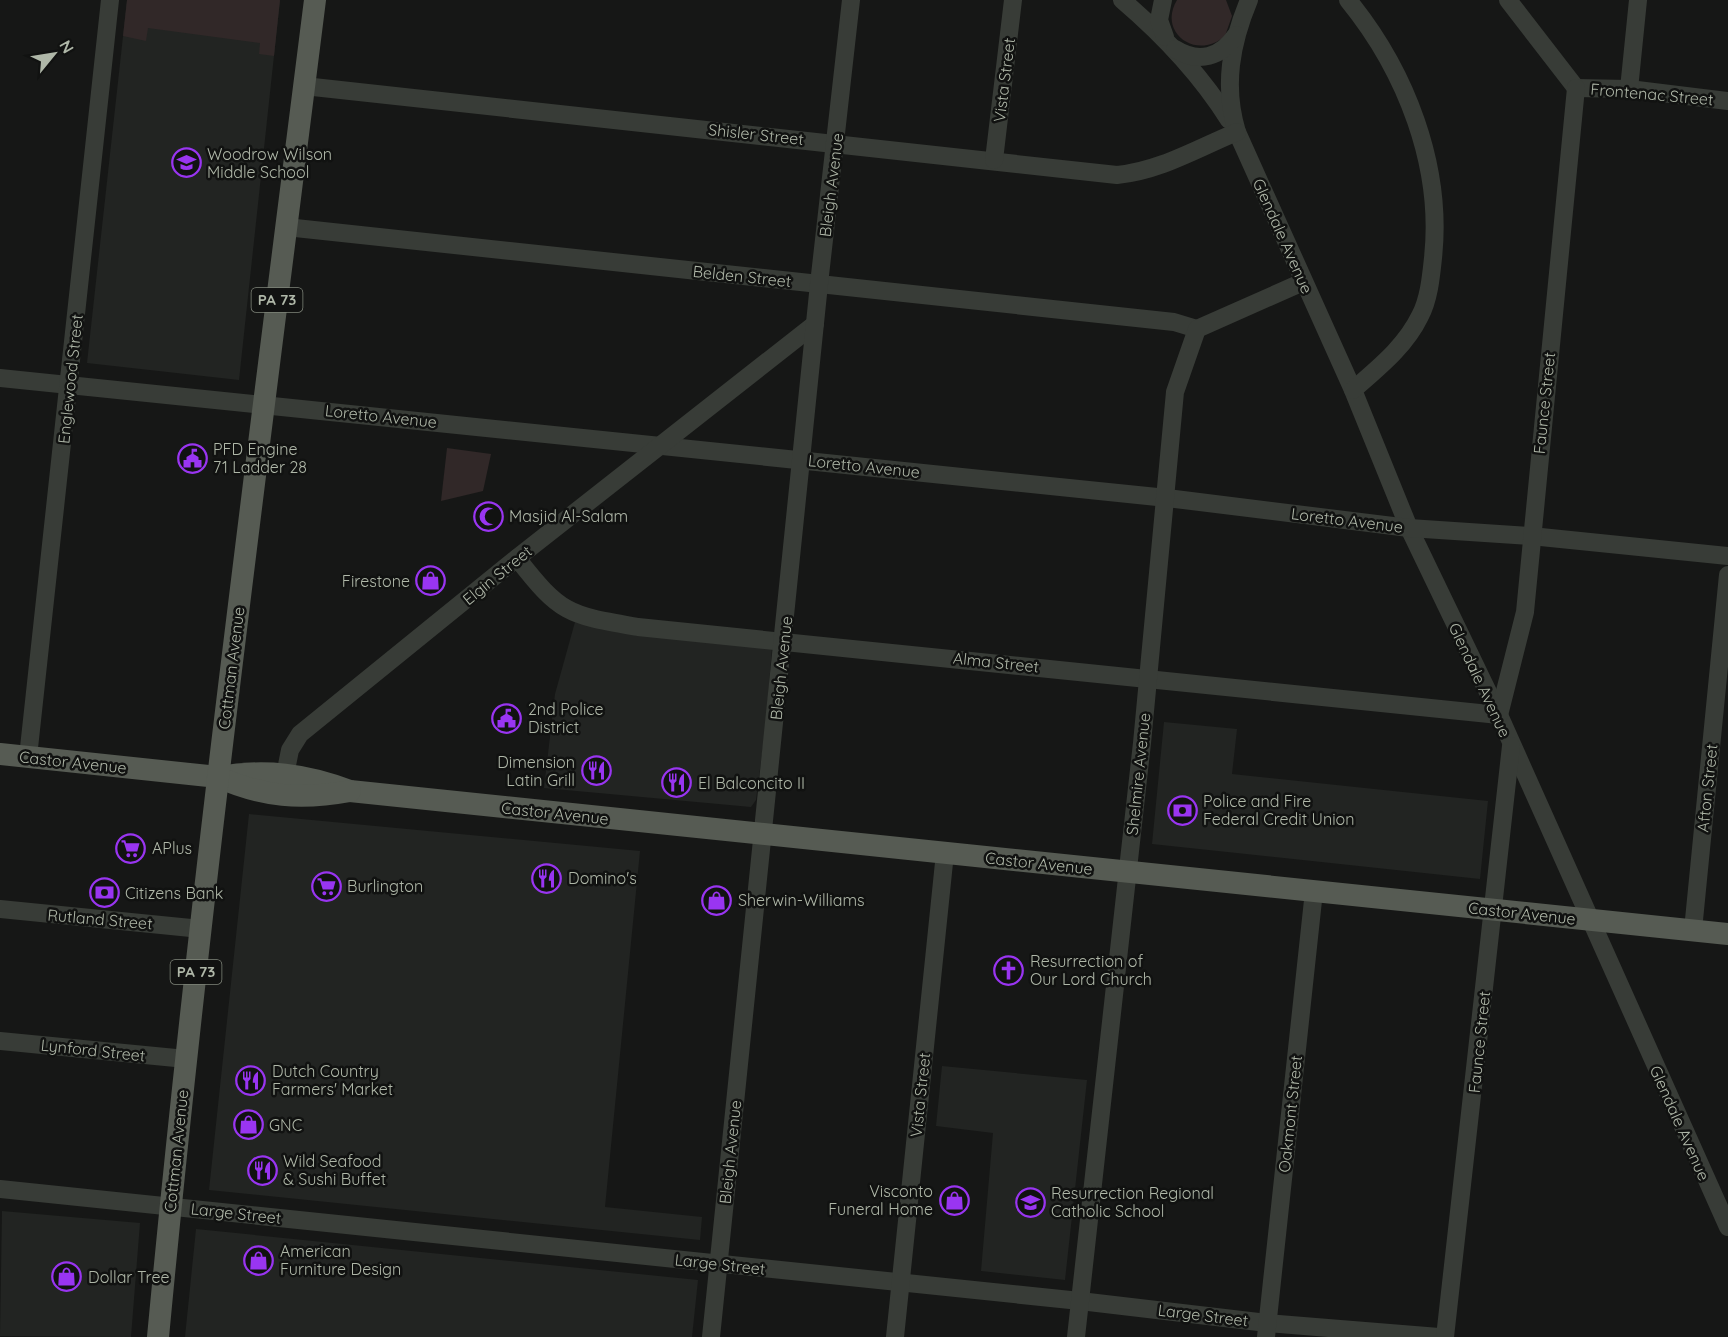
<svg xmlns="http://www.w3.org/2000/svg" width="1728" height="1337" viewBox="0 0 1728 1337" font-family="Quicksand,sans-serif">
<style>
.built{fill:#222422}
.green{fill:#312828}
.lines{fill:none;stroke-linecap:round;stroke-linejoin:round}
.minor{stroke:#383c37;stroke-width:18}
.major{stroke:#565b53;stroke-width:22}
.labels{text-anchor:middle;stroke-width:5;stroke-linejoin:round;paint-order:stroke}
.shield{fill:#111211;stroke:#80867b;stroke-width:1.5}
.shield-label{font-size:15px;font-weight:bold;fill:#afb7a8}
.street-label{font-size:16px;fill:#afb7a8;stroke:#111211}
.poi-label{font-size:16px;fill:#afb7a8;stroke:#111211;text-anchor:start}
</style>
<rect width="100%" height="100%" fill="#161716"/>
<g class="built">
<path d="M 127,0 L 280,0 L 239,380 L 87,363 Z"/>
<path d="M 575,622 L 772,648 L 766,723 L 756,800 L 751,807 L 544,788 L 555,694 Z"/>
<path d="M 1164,722 L 1237,729 L 1232,774 L 1488,801 L 1480,879 L 1152,844 Z"/>
<path d="M 249,814 L 640,851 L 605,1207 L 702,1217 L 700,1240 L 209,1190 Z"/>
<path d="M 942,1066 L 1087,1080 L 1065,1280 L 981,1271 L 993,1133 L 936,1126 Z"/>
<path d="M 2,1211 L 140,1223 L 131,1337 L 0,1336 Z"/>
<path d="M 196,1229 L 698,1280 L 692,1337 L 185,1337 Z"/>
</g>
<g class="green">
<path d="M 127,0 L 280,0 L 274,56 L 259,54 L 260,43 L 148,28 L 146,41 L 123,36 Z"/>
<path d="M 1177,0 L 1226,0 L 1232,16 L 1225,36 C 1197,61 1157,33 1177,0 Z"/>
<path d="M 447,448 L 491,454 L 483,491 L 441,501 Z"/>
</g>
<g class="lines">
<g class="minor">
<path d="M 1122,0 C 1163,35 1200,74 1229,120"/>
<path d="M 1163,0 L 1159,20 L 1165,37"/>
<path d="M 1249,0 C 1231,43 1223,86 1237,132 L 1353,390 L 1409,528 L 1499,715 L 1728,1227"/>
<path d="M 1348,0 C 1406,71 1443,166 1433,258 C 1431,277 1429,299 1420,316 C 1405,347 1378,368 1353,390"/>
<path d="M 1508,0 L 1576,88"/>
<path d="M 1175,49 C 1199,64 1221,57 1236,35"/>
<path d="M 304,86 L 1117,175 C 1160,171 1198,148 1237,132"/>
<path d="M 1576,88 L 1629,89 L 1728,101"/>
<path d="M 1629,89 L 1638,0"/>
<path d="M 994,160 L 1013,0"/>
<path d="M 286,227 L 1174,322 L 1197,329"/>
<path d="M 0,378 L 1167,498 L 1409,528 L 1531,536 L 1728,556"/>
<path d="M 517,558 C 561,615 569,615 638,627 L 1499,715 L 1525,612 L 1576,88"/>
<path d="M 28,757 L 110,0"/>
<path d="M 285,775 L 290,750 L 300,734 L 517,558 L 815,324"/>
<path d="M 0,909 L 201,929"/>
<path d="M 1693,930 L 1728,575"/>
<path d="M 0,1041 L 186,1059"/>
<path d="M 0,1189 L 1080,1301 L 1267,1323 L 1439,1337"/>
<path d="M 711,1337 L 819,284 L 851,0"/>
<path d="M 895,1337 L 945,853"/>
<path d="M 1076,1337 L 1142,743 L 1175,392 L 1197,329 L 1303,282"/>
<path d="M 1266,1337 L 1314,891"/>
<path d="M 1445,1337 L 1511,746"/>
</g>
<g class="major">
<path d="M 0,754 L 218,777 C 266,769 305,774 350,791 L 1728,934"/>
<path d="M 218,777 C 263,797 301,800 350,791"/>
<path d="M 158,1337 C 200,890 259,445 315,0"/>
</g>
</g>
<defs>
<symbol id="school-ring" viewBox="-11 -11 22 22"><circle r="9.5" fill="#111211" stroke="#9935f1" stroke-width="1.5"/><path d="M0-5L7-2L0 1L-7-2ZM-4 1L0 2.5L4 1V4Q0 6-4 4Z" fill="#9935f1"/></symbol>
<symbol id="civic-ring" viewBox="-11 -11 22 22"><circle r="9.5" fill="#111211" stroke="#9935f1" stroke-width="1.5"/><path d="M-.6-6.5H3V-4.5H.6V-3L4-1V1h2V6H-6V1h2V-1L-.6-3ZM-1.2 2.5V6h2.4V2.5Z" fill="#9935f1"/></symbol>
<symbol id="mosque-ring" viewBox="-11 -11 22 22"><circle r="9.5" fill="#111211" stroke="#9935f1" stroke-width="1.5"/><path d="M3.5-4.9A6 6 0 1 0 3.5 4.9A5 5 0 1 1 3.5-4.9Z" fill="#9935f1"/></symbol>
<symbol id="shop-ring" viewBox="-11 -11 22 22"><circle r="9.5" fill="#111211" stroke="#9935f1" stroke-width="1.5"/><path d="M-5-2.5h2.3a2.7 3.5 0 0 1 5.4 0H5L5.5 6h-11ZM-1.5-2.5h3a1.5 2.3 0 0 0-3 0Z" fill="#9935f1"/></symbol>
<symbol id="restaurant-ring" viewBox="-11 -11 22 22"><circle r="9.5" fill="#111211" stroke="#9935f1" stroke-width="1.5"/><path d="M-5-6h1v4h1v-4h1v4h1v-4h1v5L-1.5 .5V6h-2V.5L-5-1ZM5-6V6H3V1.5H1.5Q1.5-4 5-6Z" fill="#9935f1"/></symbol>
<symbol id="bank-ring" viewBox="-11 -11 22 22"><circle r="9.5" fill="#111211" stroke="#9935f1" stroke-width="1.5"/><path d="M-6-4H6V4H-6ZM0-2.3a2.3 2.3 0 1 0 0 4.6a2.3 2.3 0 1 0 0-4.6Z" fill="#9935f1"/></symbol>
<symbol id="supermarket-ring" viewBox="-11 -11 22 22"><circle r="9.5" fill="#111211" stroke="#9935f1" stroke-width="1.5"/><path d="M-6-5.5h2.5l.6 2H6L4.5 2H-2.5L-4.4-4H-6ZM-1.5 3.2a1.3 1.3 0 1 0 .1 0ZM3 3.2a1.3 1.3 0 1 0 .1 0Z" fill="#9935f1"/></symbol>
<symbol id="church-ring" viewBox="-11 -11 22 22"><circle r="9.5" fill="#111211" stroke="#9935f1" stroke-width="1.5"/><path d="M-1.2-6h2.4v3.5h3.3v2.4h-3.3V6h-2.4V-.1h-3.3v-2.4h3.3Z" fill="#9935f1"/></symbol>
</defs>
<g fill-rule="evenodd">
<use href="#school-ring" x="170" y="146" width="33" height="33"/>
<use href="#civic-ring" x="176" y="442" width="33" height="33"/>
<use href="#mosque-ring" x="472" y="500" width="33" height="33"/>
<use href="#shop-ring" x="414" y="564" width="33" height="33"/>
<use href="#civic-ring" x="490" y="702" width="33" height="33"/>
<use href="#restaurant-ring" x="580" y="754" width="33" height="33"/>
<use href="#restaurant-ring" x="660" y="766" width="33" height="33"/>
<use href="#bank-ring" x="1166" y="794" width="33" height="33"/>
<use href="#supermarket-ring" x="114" y="832" width="33" height="33"/>
<use href="#restaurant-ring" x="530" y="862" width="33" height="33"/>
<use href="#supermarket-ring" x="310" y="870" width="33" height="33"/>
<use href="#bank-ring" x="88" y="876" width="33" height="33"/>
<use href="#shop-ring" x="700" y="884" width="33" height="33"/>
<use href="#church-ring" x="992" y="954" width="33" height="33"/>
<use href="#restaurant-ring" x="234" y="1064" width="33" height="33"/>
<use href="#shop-ring" x="232" y="1108" width="33" height="33"/>
<use href="#restaurant-ring" x="246" y="1154" width="33" height="33"/>
<use href="#shop-ring" x="938" y="1184" width="33" height="33"/>
<use href="#school-ring" x="1014" y="1186" width="33" height="33"/>
<use href="#shop-ring" x="242" y="1244" width="33" height="33"/>
<use href="#shop-ring" x="50" y="1260" width="33" height="33"/>
</g>
<g class="labels">
<g class="shield">
<rect x="251.5" y="288" width="51" height="24" rx="4.5"/>
<rect x="170.5" y="960" width="51" height="24" rx="4.5"/>
</g>
<g class="shield-label">
<text x="277" y="305">PA 73</text>
<text x="196" y="977">PA 73</text>
</g>
<g class="street-label">
<text transform="translate(1004 80) rotate(-83)" y="6">Vista Street</text>
<text transform="translate(1652 94) rotate(5)" y="6">Frontenac Street</text>
<text transform="translate(756 134) rotate(6)" y="6">Shisler Street</text>
<text transform="translate(831 185) rotate(-83)" y="6">Bleigh Avenue</text>
<text transform="translate(1283 236) rotate(66)" y="6">Glendale Avenue</text>
<text transform="translate(742 276) rotate(6)" y="6">Belden Street</text>
<text transform="translate(70 379) rotate(-84)" y="6">Englewood Street</text>
<text transform="translate(1544 403) rotate(-84)" y="6">Faunce Street</text>
<text transform="translate(381 416) rotate(6)" y="6">Loretto Avenue</text>
<text transform="translate(864 466) rotate(6)" y="6">Loretto Avenue</text>
<text transform="translate(1347 520) rotate(7)" y="6">Loretto Avenue</text>
<text transform="translate(497 575) rotate(-39)" y="6">Elgin Street</text>
<text transform="translate(996 662) rotate(6)" y="6">Alma Street</text>
<text transform="translate(231 668) rotate(-83)" y="6">Cottman Avenue</text>
<text transform="translate(781 668) rotate(-84)" y="6">Bleigh Avenue</text>
<text transform="translate(1480 680) rotate(65)" y="6">Glendale Avenue</text>
<text transform="translate(73 762) rotate(6)" y="6">Castor Avenue</text>
<text transform="translate(1138 774) rotate(-84)" y="6">Shelmire Avenue</text>
<text transform="translate(1707 788) rotate(-84)" y="6">Afton Street</text>
<text transform="translate(555 813) rotate(6)" y="6">Castor Avenue</text>
<text transform="translate(1039 863) rotate(6)" y="6">Castor Avenue</text>
<text transform="translate(1522 913) rotate(6)" y="6">Castor Avenue</text>
<text transform="translate(100 919) rotate(5)" y="6">Rutland Street</text>
<text transform="translate(1479 1042) rotate(-84)" y="6">Faunce Street</text>
<text transform="translate(93 1050) rotate(6)" y="6">Lynford Street</text>
<text transform="translate(920 1095) rotate(-84)" y="6">Vista Street</text>
<text transform="translate(1290 1114) rotate(-84)" y="6">Oakmont Street</text>
<text transform="translate(1680 1123) rotate(66)" y="6">Glendale Avenue</text>
<text transform="translate(176 1151) rotate(-84)" y="6">Cottman Avenue</text>
<text transform="translate(730 1152) rotate(-84)" y="6">Bleigh Avenue</text>
<text transform="translate(236 1213) rotate(6)" y="6">Large Street</text>
<text transform="translate(720 1264) rotate(6)" y="6">Large Street</text>
<text transform="translate(1203 1315) rotate(7)" y="6">Large Street</text>
</g>
<g class="poi-label">
<text x="207" y="160">Woodrow Wilson<tspan x="207" dy="18">Middle School</tspan></text>
<text x="213" y="455">PFD Engine<tspan x="213" dy="18">71 Ladder 28</tspan></text>
<text x="509" y="522">Masjid Al-Salam</text>
<text x="410" y="587" text-anchor="end">Firestone</text>
<text x="528" y="715">2nd Police<tspan x="528" dy="18">District</tspan></text>
<text x="575" y="768" text-anchor="end">Dimension<tspan x="575" dy="18">Latin Grill</tspan></text>
<text x="698" y="789">El Balconcito II</text>
<text x="1203" y="807">Police and Fire<tspan x="1203" dy="18">Federal Credit Union</tspan></text>
<text x="152" y="854">APlus</text>
<text x="568" y="884">Domino's</text>
<text x="347" y="892">Burlington</text>
<text x="125" y="899">Citizens Bank</text>
<text x="738" y="906">Sherwin-Williams</text>
<text x="1030" y="967">Resurrection of<tspan x="1030" dy="18">Our Lord Church</tspan></text>
<text x="272" y="1077">Dutch Country<tspan x="272" dy="18">Farmers' Market</tspan></text>
<text x="269" y="1131">GNC</text>
<text x="283" y="1167">Wild Seafood<tspan x="283" dy="18">&amp; Sushi Buffet</tspan></text>
<text x="933" y="1197" text-anchor="end">Visconto<tspan x="933" dy="18">Funeral Home</tspan></text>
<text x="1051" y="1199">Resurrection Regional<tspan x="1051" dy="18">Catholic School</tspan></text>
<text x="280" y="1257">American<tspan x="280" dy="18">Furniture Design</tspan></text>
<text x="88" y="1283">Dollar Tree</text>
</g>
</g>
<g transform="translate(54 54) rotate(60)" stroke="#111211" stroke-width="4.5" paint-order="stroke">
<path d="M0-4.5L10 22L0 15L-10 22Z" fill="#afb7a8"/>
<text y="-9" font-size="16" font-weight="bold" text-anchor="middle" fill="#afb7a8">N</text>
</g>
</svg>
